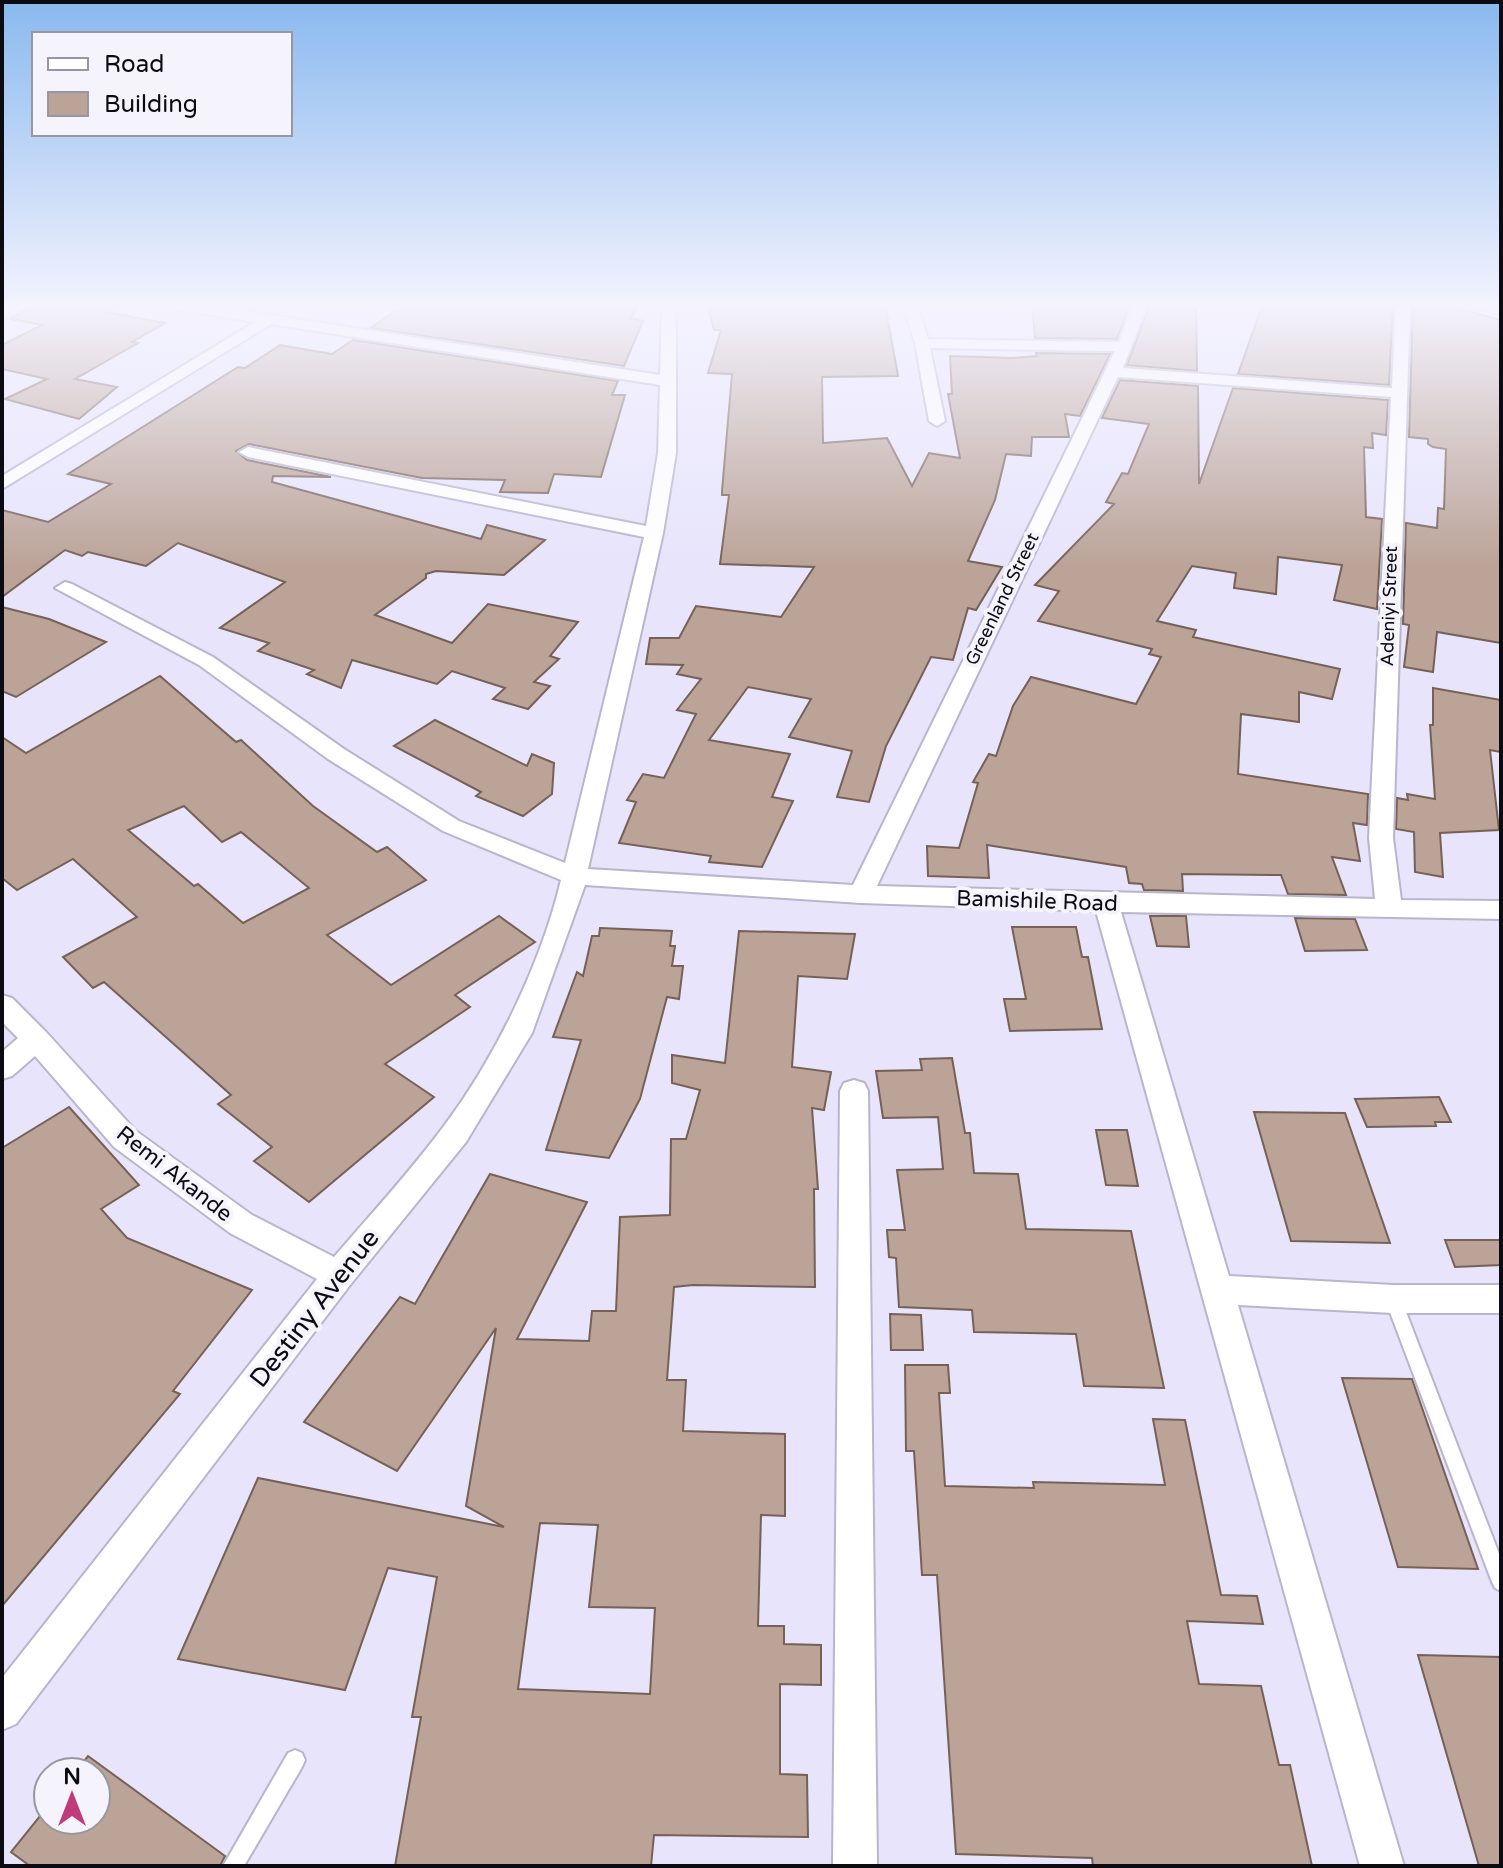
<svg xmlns="http://www.w3.org/2000/svg" width="1503" height="1868" viewBox="0 0 1503 1868" font-family="'Varela Round',sans-serif">
<style>
.building{fill:#bba398;stroke:#766157;stroke-width:2;fill-rule:evenodd}
.lines{fill:none;stroke-linecap:round;stroke-linejoin:round}
.lane-casing{stroke:#b8b5cc;stroke-width:4}
.street-casing{stroke:#b8b5cc;stroke-width:4}
.lane{fill:#fff;fill-rule:evenodd}
.street{fill:#fff;fill-rule:evenodd}
.labels{text-anchor:middle;stroke-width:8;stroke-linejoin:round;paint-order:stroke}
.far-street-label{font-size:18px;fill:#0c0b12;stroke:#f5f4fd}
.street-label{font-size:22px;fill:#0c0b12;stroke:#f5f4fd}
.near-street-label{font-size:26px;fill:#0c0b12;stroke:#f5f4fd}
</style>
<rect width="100%" height="100%" fill="#e7e4fc"/>
<g class="building">
<path d="M 35,304 L 121,304 L 107,312 L 165,323 L 132,342 L 138,343 L 75,379 L 117,387 L 79,419 L 5,399 L 47,379 L 2,369 L 2,345 L 42,325 L 11,319 Z"/>
<path d="M 405,304 L 639,304 L 631,318 L 643,321 L 624,366 L 371,328 Z"/>
<path d="M 707,304 L 885,304 L 898,376 L 822,377 L 823,443 L 887,438 L 912,486 L 929,453 L 960,458 L 948,394 L 952,394 L 950,356 L 1012,358 L 1037,356 L 1036,353 L 1110,354 L 1080,416 L 1065,414 L 1069,437 L 1032,437 L 1031,456 L 1006,454 L 995,500 L 968,561 L 1002,567 L 976,610 L 968,608 L 953,660 L 931,657 L 886,746 L 869,802 L 837,797 L 852,751 L 789,737 L 811,699 L 748,687 L 709,740 L 790,754 L 772,797 L 793,801 L 762,867 L 709,862 L 711,856 L 619,843 L 636,802 L 627,800 L 643,774 L 664,778 L 696,714 L 677,710 L 701,679 L 677,674 L 683,665 L 646,664 L 650,638 L 679,638 L 696,606 L 781,617 L 814,567 L 720,564 L 729,495 L 722,495 L 722,491 L 732,374 L 708,373 L 721,330 L 714,330 Z"/>
<path d="M 1032,304 L 1130,304 L 1117,339 L 1035,338 Z"/>
<path d="M 1150,304 L 1196,305 L 1197,371 L 1127,365 Z"/>
<path d="M 1313,304 L 1393,304 L 1389,385 L 1238,374 L 1262,306 L 1314,307 Z"/>
<path d="M 1413,304 L 1442,304 L 1501,320 L 1501,643 L 1437,632 L 1433,672 L 1404,667 L 1409,625 L 1403,624 L 1406,523 L 1437,528 L 1438,508 L 1444,509 L 1446,449 L 1433,447 L 1428,444 L 1428,439 L 1409,437 Z"/>
<path d="M 353,340 L 618,381 L 612,395 L 625,395 L 601,477 L 554,474 L 548,493 L 500,492 L 505,480 L 422,478 L 249,444 L 236,451 L 247,460 L 331,477 L 273,476 L 272,482 L 481,539 L 487,525 L 545,540 L 504,575 L 436,571 L 426,574 L 426,578 L 375,615 L 452,643 L 488,604 L 578,622 L 550,656 L 559,659 L 534,682 L 550,686 L 528,709 L 493,699 L 505,688 L 452,671 L 437,684 L 352,660 L 341,688 L 307,674 L 314,670 L 258,651 L 269,643 L 220,628 L 285,582 L 178,543 L 146,566 L 88,552 L 82,556 L 65,550 L 2,597 L 2,510 L 48,522 L 111,484 L 68,474 L 238,367 L 245,368 L 280,345 L 332,354 Z"/>
<path d="M 1120,380 L 1198,386 L 1199,484 L 1233,388 L 1388,400 L 1386,435 L 1372,433 L 1373,448 L 1364,447 L 1366,517 L 1382,519 L 1377,609 L 1334,600 L 1342,565 L 1278,557 L 1276,594 L 1234,588 L 1236,573 L 1192,566 L 1157,621 L 1196,630 L 1193,637 L 1340,669 L 1332,699 L 1299,692 L 1299,722 L 1241,714 L 1238,774 L 1368,794 L 1367,825 L 1353,823 L 1360,861 L 1332,857 L 1346,895 L 1288,894 L 1281,875 L 1182,874 L 1183,891 L 1144,890 L 1142,884 L 1129,883 L 1126,867 L 987,845 L 989,878 L 928,876 L 927,846 L 959,848 L 978,783 L 973,782 L 989,754 L 996,756 L 1013,706 L 1031,677 L 1136,704 L 1161,657 L 1149,654 L 1152,649 L 1038,621 L 1059,591 L 1035,585 L 1114,504 L 1106,502 L 1122,473 L 1128,474 L 1149,424 L 1102,418 Z"/>
<path d="M 2,607 L 49,619 L 106,642 L 16,697 L 2,691 Z"/>
<path d="M 160,676 L 236,742 L 241,740 L 313,806 L 377,852 L 387,847 L 426,880 L 327,935 L 391,985 L 499,916 L 535,942 L 455,995 L 470,1007 L 385,1064 L 434,1097 L 309,1202 L 254,1161 L 272,1147 L 218,1104 L 231,1095 L 104,982 L 93,988 L 63,957 L 137,917 L 73,859 L 17,890 L 2,878 L 2,737 L 26,753 ZM 184,806 L 222,842 L 241,832 L 309,888 L 243,923 L 198,884 L 194,886 L 128,830 Z"/>
<path d="M 1433,688 L 1501,700 L 1501,752 L 1490,750 L 1499,830 L 1440,833 L 1443,877 L 1415,872 L 1414,832 L 1396,829 L 1397,798 L 1408,800 L 1407,794 L 1435,799 L 1430,725 L 1433,725 Z"/>
<path d="M 435,720 L 527,766 L 532,754 L 554,763 L 552,794 L 523,816 L 476,796 L 481,792 L 394,746 Z"/>
<path d="M 1150,916 L 1186,916 L 1189,947 L 1157,946 Z"/>
<path d="M 1295,918 L 1355,919 L 1367,950 L 1305,951 Z"/>
<path d="M 1012,927 L 1076,927 L 1082,957 L 1088,957 L 1102,1029 L 1010,1031 L 1004,999 L 1026,999 Z"/>
<path d="M 600,928 L 672,931 L 670,946 L 675,946 L 672,966 L 683,966 L 679,999 L 667,997 L 640,1099 L 609,1158 L 546,1150 L 581,1040 L 553,1037 L 577,972 L 583,976 L 592,936 L 599,936 Z"/>
<path d="M 739,931 L 855,934 L 847,979 L 798,976 L 792,1067 L 831,1072 L 824,1110 L 812,1108 L 818,1189 L 814,1189 L 815,1287 L 693,1285 L 674,1287 L 667,1380 L 686,1380 L 683,1431 L 785,1434 L 785,1516 L 761,1515 L 758,1626 L 784,1626 L 784,1644 L 821,1645 L 821,1685 L 780,1684 L 780,1774 L 807,1775 L 808,1837 L 654,1835 L 651,1866 L 395,1866 L 421,1717 L 412,1717 L 437,1577 L 388,1568 L 345,1690 L 178,1659 L 258,1478 L 504,1527 L 466,1506 L 496,1328 L 397,1471 L 304,1422 L 400,1297 L 415,1304 L 490,1174 L 587,1202 L 517,1339 L 589,1341 L 592,1311 L 616,1311 L 620,1217 L 670,1215 L 671,1139 L 686,1139 L 700,1090 L 672,1083 L 672,1055 L 725,1063 ZM 540,1523 L 598,1525 L 589,1607 L 655,1608 L 650,1694 L 518,1689 Z"/>
<path d="M 952,1058 L 965,1133 L 970,1133 L 974,1173 L 1018,1174 L 1026,1229 L 1131,1231 L 1164,1388 L 1084,1386 L 1076,1334 L 974,1332 L 972,1310 L 899,1307 L 896,1258 L 889,1257 L 887,1230 L 905,1230 L 897,1170 L 943,1169 L 938,1117 L 883,1118 L 876,1071 L 922,1070 L 920,1059 Z"/>
<path d="M 1439,1097 L 1451,1122 L 1435,1122 L 1436,1126 L 1367,1127 L 1355,1099 Z"/>
<path d="M 69,1107 L 139,1185 L 101,1209 L 127,1238 L 252,1290 L 173,1391 L 180,1394 L 2,1606 L 2,1148 Z"/>
<path d="M 1254,1112 L 1345,1113 L 1390,1243 L 1291,1241 Z"/>
<path d="M 1096,1130 L 1127,1130 L 1138,1186 L 1106,1185 Z"/>
<path d="M 1445,1240 L 1501,1240 L 1501,1265 L 1455,1267 Z"/>
<path d="M 890,1314 L 921,1315 L 923,1350 L 891,1350 Z"/>
<path d="M 905,1365 L 948,1365 L 950,1393 L 939,1393 L 945,1486 L 1034,1488 L 1033,1482 L 1165,1485 L 1153,1419 L 1185,1420 L 1221,1595 L 1257,1596 L 1263,1624 L 1187,1621 L 1199,1684 L 1261,1686 L 1279,1765 L 1290,1765 L 1312,1866 L 1093,1866 L 1092,1858 L 956,1854 L 937,1575 L 922,1575 L 914,1451 L 906,1451 Z"/>
<path d="M 1342,1378 L 1412,1379 L 1478,1569 L 1398,1567 Z"/>
<path d="M 1418,1655 L 1501,1657 L 1501,1866 L 1479,1866 Z"/>
<path d="M 88,1756 L 225,1856 L 220,1866 L 30,1866 L 11,1852 L 48,1806 L 48,1820 L 96,1820 L 96,1772 L 75,1772 Z"/>
</g>
<g class="lines">
<defs>
<g id="lane">
<path d="M 1393,1292 L 1398,1294 L 1401,1299 L 1501,1559 L 1501,1591 L 1495,1588 L 1492,1582 L 1385,1299 L 1388,1294 Z"/>
<path d="M 295,1750 L 302,1753 L 305,1760 L 302,1767 L 244,1866 L 223,1866 L 288,1753 Z"/>
</g>
<g id="street">
<path d="M 13,304 L 32,304 L 2,320 L 2,310 Z"/>
<path d="M 161,304 L 199,304 L 660,375 L 662,304 L 676,304 L 676,453 L 663,533 L 588,869 L 853,885 L 1115,351 L 930,348 L 945,421 L 937,426 L 929,421 L 915,343 L 903,304 L 917,304 L 928,339 L 1119,342 L 1133,304 L 1147,304 L 1123,368 L 1392,388 L 1396,304 L 1410,304 L 1393,838 L 1401,900 L 1501,901 L 1501,919 L 1121,912 L 1229,1276 L 1393,1285 L 1501,1285 L 1501,1313 L 1393,1313 L 1238,1305 L 1404,1866 L 1360,1866 L 1096,911 L 861,903 L 585,885 L 532,1033 L 466,1142 L 350,1285 L 16,1724 L 2,1730 L 2,1678 L 317,1279 L 230,1233 L 114,1147 L 35,1056 L 12,1076 L 2,1079 L 2,1052 L 18,1038 L 2,1022 L 2,995 L 12,998 L 46,1032 L 136,1131 L 252,1215 L 334,1257 C 371,1214 410,1172 444,1126 C 495,1058 541,964 561,880 L 443,831 L 328,759 L 199,665 L 55,588 L 65,582 L 72,584 L 213,657 L 344,749 L 459,821 L 565,863 L 644,537 L 248,457 L 239,452 L 248,447 L 646,526 L 658,453 L 660,385 L 271,324 L 2,489 L 2,476 L 255,322 L 168,308 ZM 1118,377 L 1391,397 L 1369,838 L 1375,899 L 877,886 Z"/>
<path d="M 1472,304 L 1501,306 L 1501,314 L 1474,307 Z"/>
<path d="M 854,1080 L 864,1083 L 868,1091 L 877,1866 L 833,1866 L 840,1091 L 844,1083 Z"/>
</g>
</defs>
<use href="#lane" class="lane-casing"/>
<use href="#street" class="street-casing"/>
<use href="#lane" class="lane"/>
<use href="#street" class="street"/>
</g>
<linearGradient id="sky" x2="0" y2="1"><stop stop-color="#89b9ef"/><stop offset="0.54" stop-color="#f4f3fe"/><stop offset="1" stop-color="#f4f3fe" stop-opacity="0"/></linearGradient>
<rect width="1503" height="566" fill="url(#sky)"/>
<g class="labels">
<g class="far-street-label">
<text transform="translate(1002 599) rotate(-64)" y="6">Greenland Street</text>
<text transform="translate(1389 606) rotate(-88)" y="6">Adeniyi Street</text>
</g>
<g class="street-label">
<text transform="translate(1037 900) rotate(2)" y="8">Bamishile Road</text>
<text transform="translate(175 1173) rotate(38)" y="8">Remi Akande</text>
</g>
<g class="near-street-label">
<text transform="translate(314 1308) rotate(-52)" y="9">Destiny Avenue</text>
</g>
</g>
<rect width="1503" height="1868" fill="none" stroke="#0c0b12" stroke-width="8"/>
<rect x="32" y="32" width="260" height="104" fill="#f5f4fd" stroke="#98979f" stroke-width="2"/>
<rect x="48" y="58" width="40" height="12" fill="#ffffff" stroke="#98979f" stroke-width="2"/>
<text x="104" y="72" font-size="24" fill="#0c0b12">Road</text>
<rect x="48" y="92" width="40" height="24" fill="#bba398" stroke="#98979f" stroke-width="2"/>
<text x="104" y="112" font-size="24" fill="#0c0b12">Building</text>
<g transform="translate(72 1796)"><circle r="38" fill="#f5f4fd" stroke="#98979f" stroke-width="2"/>
<path d="M0-6L14 30L0 20L-14 30Z" fill="#c13a7a"/>
<text y="-12" font-size="22" font-weight="bold" text-anchor="middle" fill="#0c0b12">N</text>
</g>
</svg>
